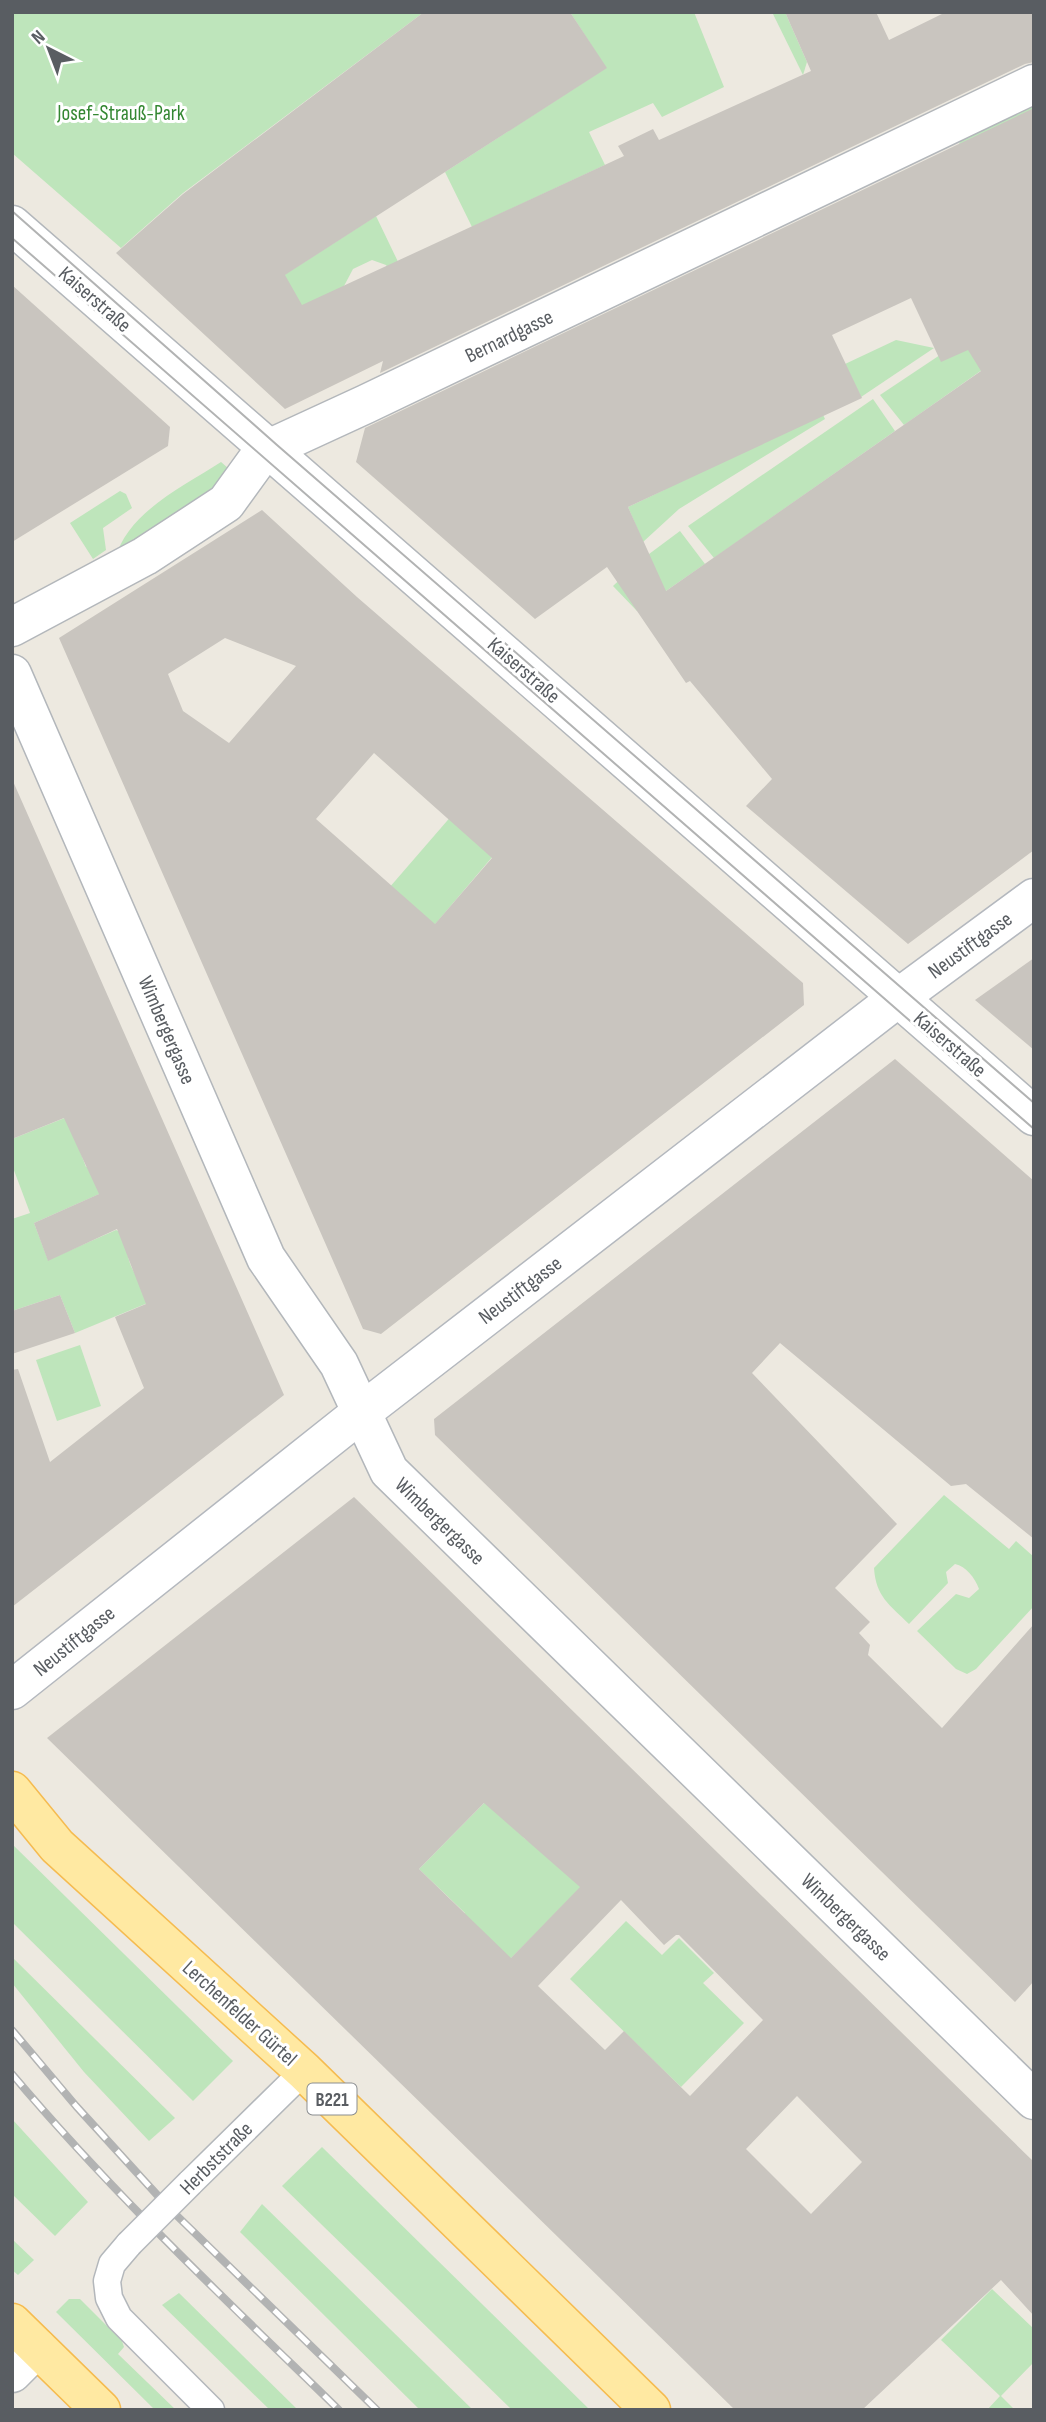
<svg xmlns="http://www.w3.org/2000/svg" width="1046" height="2422" viewBox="0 0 1046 2422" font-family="'Sofia Sans Condensed',sans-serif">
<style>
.green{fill:#bee5bb}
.building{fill:#c9c5bf;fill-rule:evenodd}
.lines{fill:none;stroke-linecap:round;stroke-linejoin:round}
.lane-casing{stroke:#b3b7bb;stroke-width:29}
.street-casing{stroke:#b3b7bb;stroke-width:41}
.secondary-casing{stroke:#b4b8be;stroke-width:41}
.primary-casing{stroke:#f5bb50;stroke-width:41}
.lane{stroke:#fff;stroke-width:26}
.street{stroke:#fff;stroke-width:38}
.secondary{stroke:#fff;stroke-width:38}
.primary{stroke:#ffe9a2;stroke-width:38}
.tram{stroke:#b2b3b3;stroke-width:2}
.rail-casing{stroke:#b2b3b3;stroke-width:8}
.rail{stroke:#fff;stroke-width:5;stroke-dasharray:16;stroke-linecap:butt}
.lane-bridge-casing{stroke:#b3b7bb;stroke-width:29;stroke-linecap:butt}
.lane-bridge{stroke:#fff;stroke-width:26}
.labels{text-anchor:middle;stroke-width:6;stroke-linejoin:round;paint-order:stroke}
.shield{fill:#fff;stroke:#8b8e91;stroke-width:2}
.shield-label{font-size:19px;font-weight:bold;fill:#595d62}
.park-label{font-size:21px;fill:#348732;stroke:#fff}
.street-label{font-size:21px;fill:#595d62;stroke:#fff}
</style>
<rect width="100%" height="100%" fill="#ede9e0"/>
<g class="green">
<path d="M 12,12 L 424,12 L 183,193 L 121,248 L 12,153 Z"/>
<path d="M 570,12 L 694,12 L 724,87 L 662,117 L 653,103 L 589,132 L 605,165 L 472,227 L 445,172 L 606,68 Z"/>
<path d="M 772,12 L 785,12 L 807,62 L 803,75 Z"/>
<path d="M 1034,98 L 1034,112 L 958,148 L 963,131 Z"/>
<path d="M 376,216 L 401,268 L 391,272 L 386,265 L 372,260 L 353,269 L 344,286 L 304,313 L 281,277 Z"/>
<path d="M 970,335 L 989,365 L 904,425 L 880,395 Z"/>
<path d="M 896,340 L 934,348 L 861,397 L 845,364 Z"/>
<path d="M 788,342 L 825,419 L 679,509 L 643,542 L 628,507 L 664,490 Z"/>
<path d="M 873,399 L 895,431 L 714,558 L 688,526 Z"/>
<path d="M 221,462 L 236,475 L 115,560 C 126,513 184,486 221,462 Z"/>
<path d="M 120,491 L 126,494 L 132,508 L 103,528 L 106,550 L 93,559 L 70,523 Z"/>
<path d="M 680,531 L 705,564 L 637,611 L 613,586 L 641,560 Z"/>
<path d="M 466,799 L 493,856 L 336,1041 L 344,940 Z"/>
<path d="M 67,1117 L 86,1167 L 95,1163 L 106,1191 L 34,1223 L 48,1260 L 116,1230 L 127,1235 C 124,1264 137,1279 155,1300 L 75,1333 L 60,1295 L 12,1311 L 12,1219 L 30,1213 L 12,1165 L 12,1139 Z"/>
<path d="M 80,1345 L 101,1406 L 57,1421 L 36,1360 Z"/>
<path d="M 944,1495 L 1009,1549 L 1016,1541 L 1034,1557 L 1034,1606 L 976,1669 L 967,1674 L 956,1669 L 917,1631 L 956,1594 L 969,1598 L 979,1589 C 975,1578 966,1566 955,1564 L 946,1572 L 948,1583 L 909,1624 C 889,1604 876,1597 874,1568 Z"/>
<path d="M 495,1792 L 524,1838 L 586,1882 L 465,2005 L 440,1937 L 465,1913 L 419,1869 Z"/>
<path d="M 12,1844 L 233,2061 L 193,2101 L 12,1922 Z"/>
<path d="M 626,1921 L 662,1955 L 679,1938 L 714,1973 L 703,1983 L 744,2023 L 681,2087 L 570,1979 Z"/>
<path d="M 12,1957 L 175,2118 L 149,2141 L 84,2072 L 12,1983 Z"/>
<path d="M 12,2119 L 88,2202 L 55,2236 L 12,2194 Z"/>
<path d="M 322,2147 L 590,2410 L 512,2410 L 282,2186 Z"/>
<path d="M 262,2204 L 473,2410 L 420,2410 L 240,2232 Z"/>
<path d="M 12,2239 L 34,2260 L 18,2275 L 12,2270 Z"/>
<path d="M 992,2289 L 1034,2329 L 1034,2362 L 1001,2396 L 1015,2410 L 987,2410 L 1000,2396 L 941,2340 Z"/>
<path d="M 179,2293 L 298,2410 L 270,2410 L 162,2305 Z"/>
<path d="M 69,2299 L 80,2299 L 122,2341 L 124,2347 L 118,2354 L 176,2410 L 155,2410 L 56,2312 Z"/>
</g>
<g class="building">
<path d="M 424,12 L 570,12 L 607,68 L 285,275 L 302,305 L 624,156 L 618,146 L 653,129 L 659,140 L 811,71 L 785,12 L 876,12 L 889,40 L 946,12 L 1034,12 L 1034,62 L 1025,64 L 380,373 L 383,361 L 285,409 L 116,253 L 183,194 Z"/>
<path d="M 1034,108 L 1034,850 L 908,944 L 746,806 L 772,779 L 690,681 L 686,683 L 607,567 L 535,619 L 356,462 L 365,428 ZM 911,298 L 941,362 L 968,350 L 981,371 L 666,591 L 628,507 L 862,398 L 832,335 Z"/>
<path d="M 12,285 L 170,427 L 168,446 L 12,542 Z"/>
<path d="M 262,510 L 357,597 L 803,983 L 804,1005 L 381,1334 L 363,1329 L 59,638 ZM 225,638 L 296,666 L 229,743 L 183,711 L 168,674 ZM 374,753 L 492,858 L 435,924 L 316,819 Z"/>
<path d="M 12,779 L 284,1395 L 12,1607 L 12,1370 L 18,1369 L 50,1462 L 144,1388 L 115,1317 L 146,1304 L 117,1229 L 48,1261 L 34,1223 L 99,1194 L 64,1118 L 12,1139 Z"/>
<path d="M 1034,958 L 1034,1050 L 975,1000 Z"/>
<path d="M 895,1059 L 1034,1181 L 1034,1539 L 966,1484 L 951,1486 L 780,1343 L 752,1373 L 897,1524 L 835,1588 L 870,1622 L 859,1633 L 870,1645 L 868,1655 L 942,1728 L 1034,1624 L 1034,1981 L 1015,2002 L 435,1435 L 434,1419 Z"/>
<path d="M 60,1295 L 75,1333 L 12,1354 L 12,1311 Z"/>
<path d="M 354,1497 L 1034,2162 L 1034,2316 L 1001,2280 L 862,2410 L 735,2410 L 47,1738 ZM 484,1803 L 580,1887 L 511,1958 L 419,1869 ZM 621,1900 L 664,1945 L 676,1935 L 679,1935 L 763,2020 L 690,2096 L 624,2031 L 605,2050 L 538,1986 ZM 797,2096 L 862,2162 L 811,2214 L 746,2149 Z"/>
</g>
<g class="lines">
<defs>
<g id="lane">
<path d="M 190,2183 L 304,2071"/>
<path d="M 129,2244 L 112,2264 L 107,2281 L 109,2298 L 119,2318 L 211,2410"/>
</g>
<g id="street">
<path d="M 12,225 L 1034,1116"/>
<path d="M 12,627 L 145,556 L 226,503 L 260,456 L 277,445 L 366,404 L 1034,84"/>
<path d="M 12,674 L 266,1258 L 339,1364 L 389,1471 L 1034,2100"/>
<path d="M 12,2373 L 37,2348"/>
</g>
<path id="secondary" d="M 12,1690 L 362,1412 L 890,1004 L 1034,898"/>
<g id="primary">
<path d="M 12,1791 L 57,1846 L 304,2071 L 651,2410"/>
<path d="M 12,2323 L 101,2410"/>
</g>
</defs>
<use href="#lane" class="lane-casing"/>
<use href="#street" class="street-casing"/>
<use href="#secondary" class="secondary-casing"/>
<use href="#primary" class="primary-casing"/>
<use href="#lane" class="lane"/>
<use href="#street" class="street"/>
<use href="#secondary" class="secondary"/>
<use href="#primary" class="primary"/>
<g class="tram">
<path d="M 12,211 L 277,445 L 1034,1103"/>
<path d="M 12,238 L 1034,1129"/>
</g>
<defs>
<g id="rail">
<path d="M 12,2030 L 76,2106 L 170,2209 L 377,2410"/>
<path d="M 12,2074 C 113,2194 227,2301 339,2410"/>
</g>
</defs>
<use href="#rail" class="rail-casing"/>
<use href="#rail" class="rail"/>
<defs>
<path id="lane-bridge" d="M 129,2244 L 190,2183"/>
</defs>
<use href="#lane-bridge" class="lane-bridge-casing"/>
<use href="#lane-bridge" class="lane-bridge"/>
</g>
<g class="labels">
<rect class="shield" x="307.5" y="2083.5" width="49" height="31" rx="5"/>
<g class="shield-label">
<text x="332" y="2106">B221</text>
</g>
<g class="park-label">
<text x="121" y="120">Josef-Strauß-Park</text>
</g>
<g class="street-label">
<text transform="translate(95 299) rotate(41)" y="7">Kaiserstraße</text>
<text transform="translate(509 336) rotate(-26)" y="7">Bernardgasse</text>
<text transform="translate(524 670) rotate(41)" y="7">Kaiserstraße</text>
<text transform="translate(970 945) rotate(-36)" y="7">Neustiftgasse</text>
<text transform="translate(167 1030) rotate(67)" y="7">Wimbergergasse</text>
<text transform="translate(950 1044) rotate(41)" y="7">Kaiserstraße</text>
<text transform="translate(520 1290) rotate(-37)" y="7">Neustiftgasse</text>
<text transform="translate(440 1521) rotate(44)" y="7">Wimbergergasse</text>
<text transform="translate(74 1641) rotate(-39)" y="7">Neustiftgasse</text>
<text transform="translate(846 1917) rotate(44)" y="7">Wimbergergasse</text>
<text transform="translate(240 2013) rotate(42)" y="7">Lerchenfelder Gürtel</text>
<text transform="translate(216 2158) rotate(-45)" y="7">Herbststraße</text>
</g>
</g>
<rect width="1046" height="2422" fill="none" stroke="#595d62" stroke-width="28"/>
<g transform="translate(49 49) rotate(318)" stroke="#ffffff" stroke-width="5" paint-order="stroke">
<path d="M0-5L12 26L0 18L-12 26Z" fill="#595d62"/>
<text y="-10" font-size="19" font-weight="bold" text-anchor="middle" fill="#595d62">N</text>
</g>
</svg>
